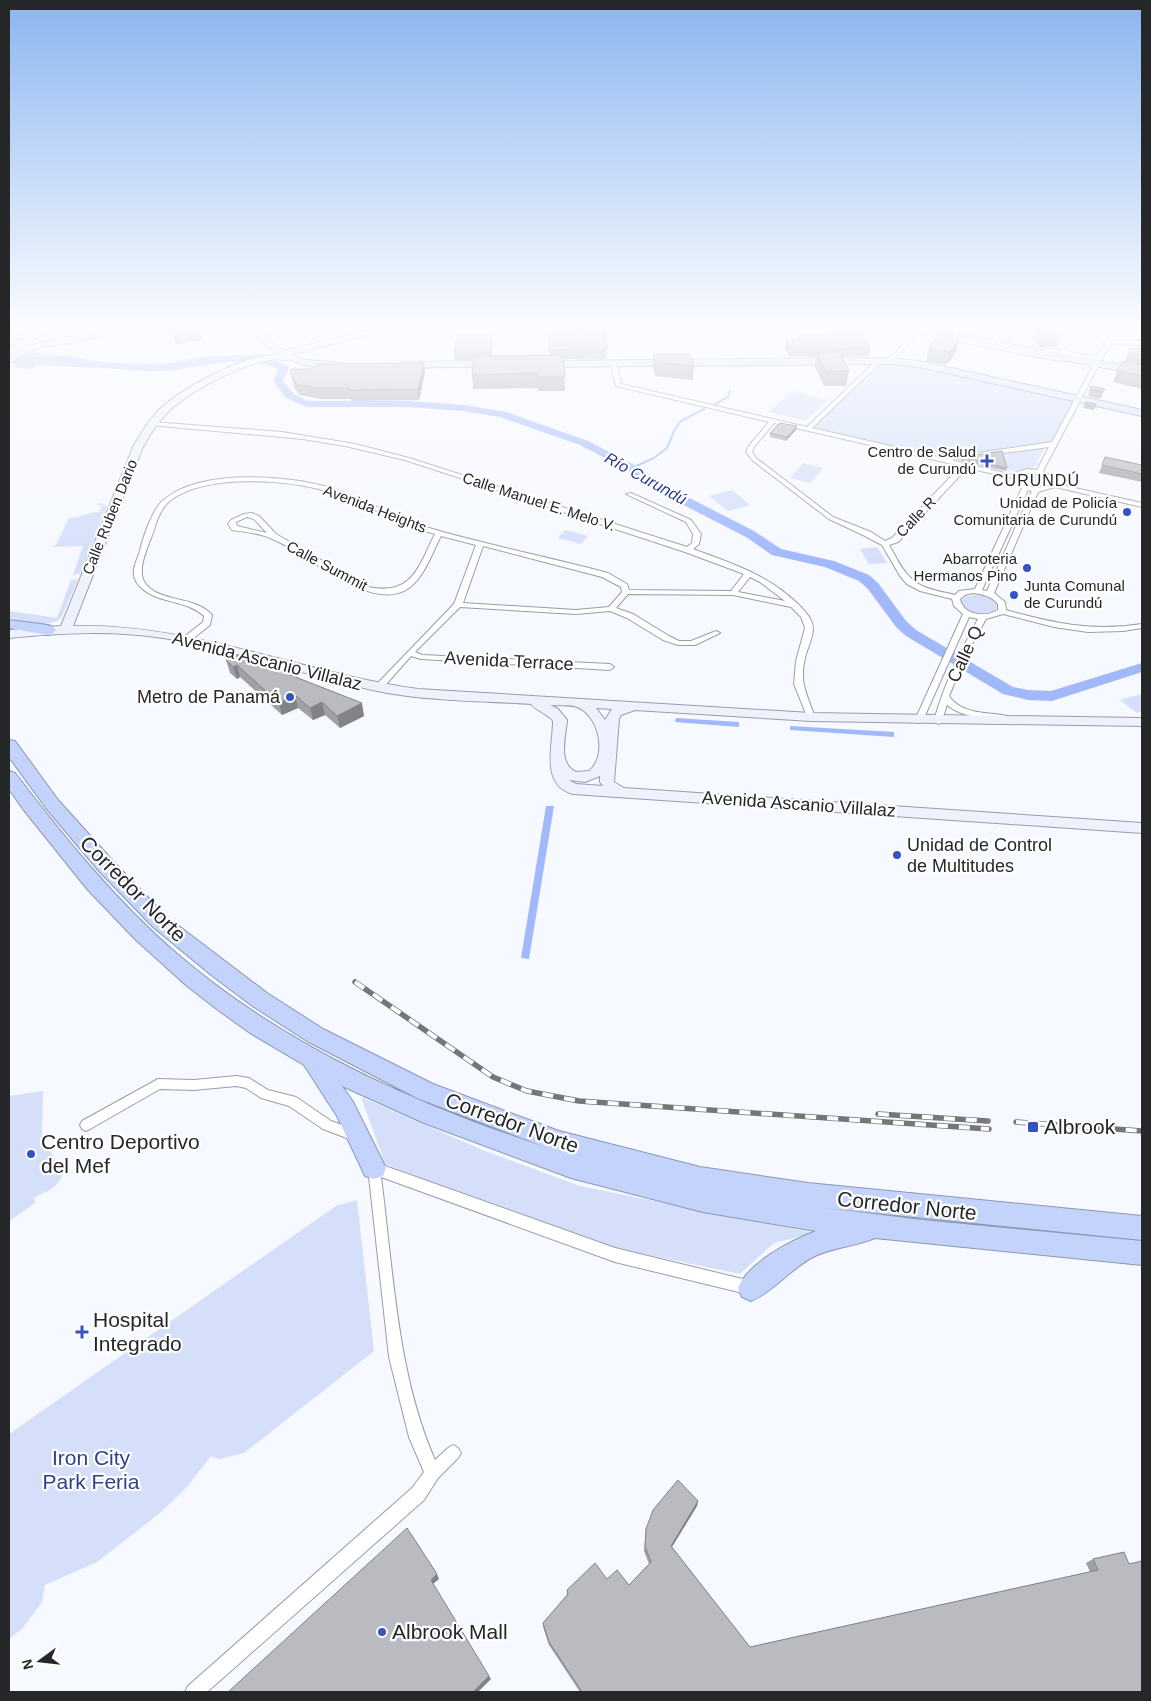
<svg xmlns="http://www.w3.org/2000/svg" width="1151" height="1701" viewBox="0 0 1151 1701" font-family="Helvetica,sans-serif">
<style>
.green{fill:#d5dffa}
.forest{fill:#adc1f6}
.water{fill:#a1b9fb}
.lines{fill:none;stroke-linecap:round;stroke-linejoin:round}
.stream{stroke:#a1b9fb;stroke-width:2}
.river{fill:#a1b9fb;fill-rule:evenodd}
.street-casing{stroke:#9b9da3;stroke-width:2}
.secondary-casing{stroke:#9b9da3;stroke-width:2}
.primary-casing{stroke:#8c97b2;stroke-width:2}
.highway-casing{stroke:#8c97b2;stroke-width:2}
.street{fill:#fff;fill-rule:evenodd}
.secondary{fill:#edf2fe;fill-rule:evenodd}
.primary{fill:#dbe5fd;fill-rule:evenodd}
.highway{fill:#c3d3fb;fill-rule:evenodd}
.rail-casing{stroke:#747679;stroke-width:5.5}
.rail{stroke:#fff;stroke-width:4;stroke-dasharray:11;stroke-linecap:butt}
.wall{fill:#9fa1a6}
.shaded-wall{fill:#828387}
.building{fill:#b9bbc1;stroke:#828387}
.poi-dot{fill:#3651c2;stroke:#fff;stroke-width:2}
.labels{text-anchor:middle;stroke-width:4.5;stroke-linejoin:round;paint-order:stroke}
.far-poi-label{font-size:15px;fill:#262729;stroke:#fff;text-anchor:end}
.far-street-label{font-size:15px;fill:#262729;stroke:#fff}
.far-water-label{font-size:16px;font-style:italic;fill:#273a85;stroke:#fff}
.far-neighbourhood-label{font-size:16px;letter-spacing:1px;fill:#262729;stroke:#fff}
.street-label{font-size:18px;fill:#262729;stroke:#fff}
.poi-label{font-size:18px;fill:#262729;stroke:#fff;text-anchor:end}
.near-street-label{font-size:21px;fill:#262729;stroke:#fff}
.near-poi-label{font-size:21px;fill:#262729;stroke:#fff;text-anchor:start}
.near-park-label{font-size:21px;fill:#2d418d;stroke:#fff}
</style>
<rect width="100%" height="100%" fill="#f6f9ff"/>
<g class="green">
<path d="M 880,360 L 890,361 L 1079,400 L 1054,444 L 941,459 L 808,429 Z"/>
<path d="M 792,391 L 828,400 L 805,421 L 769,412 Z"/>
<path d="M 1043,448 L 1044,450 L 1034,468 L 1007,471 L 1001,454 Z"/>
<path d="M 803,463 L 823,468 L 810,483 L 790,478 Z"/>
<path d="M 1039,472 L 1055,483 L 1044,489 L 1022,485 L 1016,474 Z"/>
<path d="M 732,490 L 750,505 L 728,511 L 709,496 Z"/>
<path d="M 98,503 L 107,506 L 80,574 L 73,575 L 83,546 L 51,547 L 56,545 L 69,518 C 82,517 89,512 99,512 L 102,505 L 96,505 Z"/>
<path d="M 565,530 L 588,536 L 581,544 L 558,538 Z"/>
<path d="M 877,547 L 887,563 L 869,564 L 860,549 Z"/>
<path d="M 78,579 L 61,618 C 48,629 23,621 9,618 L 9,611 L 57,618 L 71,580 Z"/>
<path d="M 979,594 L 990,598 L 997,604 L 996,610 C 986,617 972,614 963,606 L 961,600 L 963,597 Z"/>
<path d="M 1142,694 L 1142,711 L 1137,713 L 1120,700 Z"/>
<path d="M 43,1091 L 42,1134 L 62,1174 C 59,1188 45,1192 34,1198 L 35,1203 L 9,1221 L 9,1096 Z"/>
<path d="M 361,1097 L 485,1151 L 580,1186 L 814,1233 L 774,1243 L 740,1274 L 620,1249 L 509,1212 L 385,1164 Z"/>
<path d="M 357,1200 L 374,1351 L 244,1453 L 219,1459 L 211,1456 L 187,1487 L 160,1513 L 97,1562 L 45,1585 L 42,1602 L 22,1629 L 9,1639 L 9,1434 L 336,1206 Z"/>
</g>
<path class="forest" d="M 29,352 L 78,357 L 94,362 L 163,364 L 209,356 L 234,358 L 259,354 L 265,356 L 251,361 L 202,363 L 159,371 L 37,365 L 32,369 L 15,367 L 12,361 L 23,353 Z"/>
<g class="water">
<path d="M 676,718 L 739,722 L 739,727 L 675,722 Z"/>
<path d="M 790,726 L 894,732 L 894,737 L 790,730 Z"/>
<path d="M 546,806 L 554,806 L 529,959 L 521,958 Z"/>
</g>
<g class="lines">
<g class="stream">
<path d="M 715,404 L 728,397 L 730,391"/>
<path d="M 632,468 L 654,458 L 667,448 L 675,429 L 681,421 L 704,409"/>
</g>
<path class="river" d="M 9,355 C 27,356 45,356 62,357 C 95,360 128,367 161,365 C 206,362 243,344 288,366 L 289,368 L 283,381 L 294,394 L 308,401 L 408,401 L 464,405 L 506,412 L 588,441 L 636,466 L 672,489 L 754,531 L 781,549 L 834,561 L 869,575 L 878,583 L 906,621 L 916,630 L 1013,687 L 1028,690 L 1051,691 L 1142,663 L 1142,672 L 1052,701 L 1028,700 L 1003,694 L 906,636 L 896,627 L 868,589 L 859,581 L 825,567 L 772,555 L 746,537 L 664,495 L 628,470 L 580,445 L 500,417 L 464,411 L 408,407 L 307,407 L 286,398 L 273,381 L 278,369 C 240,350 198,371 158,371 C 126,371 95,366 63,363 C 45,361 27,362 9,361 Z"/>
<defs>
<g id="street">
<path d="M 790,323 L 879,323 L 1061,359 L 1058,361 L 919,334 L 890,363 L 888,362 L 888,360 L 914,333 L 875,325 L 788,326 L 788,324 Z"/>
<path d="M 914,323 L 954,323 L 910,327 L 907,325 Z"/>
<path d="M 982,323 L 988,323 L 1001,341 L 1000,342 L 996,342 Z"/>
<path d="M 1038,323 L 1044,323 L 1069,352 L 1097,357 L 1105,342 L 1088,323 L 1094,323 L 1110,340 L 1142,341 L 1142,345 L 1110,344 L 1043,471 L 1056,479 L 1057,484 L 1142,503 L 1142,507 L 1055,487 L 1038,492 L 994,593 L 1005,602 L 1006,610 C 1053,623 1093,632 1142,624 L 1142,628 L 1123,631 L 1088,632 L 1054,627 L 1003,614 L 986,619 L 967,653 L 949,696 C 962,715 988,712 1007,716 L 1008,718 L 1007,720 L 1004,721 C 985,718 963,718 947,705 L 941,723 L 938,724 L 934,721 C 944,684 960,652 978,619 L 969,617 L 923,720 L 919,723 L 916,722 L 915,720 L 963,614 L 954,606 L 952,599 L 920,591 L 907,584 L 900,576 L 882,545 L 865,536 L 829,519 L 752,460 L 746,452 L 748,447 L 769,422 L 616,386 L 611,363 L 614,361 L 617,363 L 621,384 L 807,427 L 878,359 L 882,359 L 882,361 L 812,428 L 943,458 L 1052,442 L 1096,360 L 1045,351 L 1045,349 L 1047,348 L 1062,351 ZM 774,423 L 961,466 L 892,538 L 885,541 L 871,532 L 833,517 L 756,458 L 752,452 L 754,447 ZM 1049,447 L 1037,470 L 1028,469 L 1016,472 L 1013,475 L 951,460 ZM 967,468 L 1012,478 L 1015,483 L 1022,488 L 975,589 L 959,591 L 955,595 C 939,591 919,589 908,575 C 900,567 895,555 889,545 L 898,542 ZM 1028,473 L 1041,475 L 1051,481 L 1051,484 C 1040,490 1024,489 1018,477 L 1020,475 ZM 1028,490 L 1032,491 L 987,591 L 982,590 ZM 972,593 C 983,594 991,596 998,604 L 998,610 C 985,618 963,615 960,599 L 965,595 Z"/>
<path d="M 152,422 L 282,432 L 355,444 L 409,458 L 687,547 L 692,543 L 693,534 L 686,522 L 626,494 L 631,493 L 691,520 L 701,534 L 699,544 L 693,549 C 733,564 769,575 800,606 C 806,613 813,619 813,629 C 813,638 807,649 805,658 C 799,683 807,695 815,717 L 814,719 L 808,719 L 794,684 L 796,661 L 805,628 L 801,617 L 791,607 L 733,595 L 628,594 L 616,608 L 633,614 L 669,636 L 679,641 L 691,641 L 716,631 L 720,633 L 695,645 L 678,645 L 663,640 L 627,618 L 610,611 L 576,614 L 460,607 L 415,652 L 422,655 L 610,664 L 614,667 L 610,670 L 421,659 L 411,656 L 381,690 L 375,690 L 374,688 L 375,686 L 454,604 L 476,545 L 441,536 C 432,553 425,576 409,588 C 370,615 306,551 270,538 C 258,533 245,532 232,530 L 228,524 L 231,520 L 244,514 L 252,513 L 259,516 L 276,534 L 368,587 C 413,596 418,567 435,534 C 397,523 363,502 326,491 C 285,479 206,474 171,500 C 161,507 156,522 153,533 C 148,547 136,570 145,583 C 159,603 194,595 212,615 L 210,625 L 190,641 L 184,641 L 184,637 L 203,622 L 204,616 C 193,606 180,604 166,600 C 153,597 131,587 134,569 C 135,563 138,557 140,551 C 142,542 145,532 149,523 C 153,514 158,503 166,498 C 203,469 288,475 331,488 C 365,499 395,518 429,528 C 487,545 548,557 608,573 L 627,584 L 629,590 L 731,591 L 744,574 L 685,552 L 405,460 L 345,446 L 303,439 L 150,425 L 150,423 ZM 247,517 L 254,519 L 267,533 L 237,526 L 236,522 ZM 483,546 L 602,577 L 621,587 L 622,592 L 609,607 L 576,610 L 463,603 ZM 750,577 L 760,582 L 785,601 L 738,592 Z"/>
<path d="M 236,1076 L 249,1078 L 268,1090 L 296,1097 L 331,1121 L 361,1132 L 363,1136 L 361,1140 L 357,1142 L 323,1129 L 289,1106 L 261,1098 L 246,1088 L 236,1086 L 194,1090 L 160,1089 L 90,1129 L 86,1131 L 82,1129 L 80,1125 L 82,1121 L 158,1079 L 194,1080 Z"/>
<path d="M 374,1162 L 615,1248 L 751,1281 L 756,1283 L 758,1288 L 756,1293 L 751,1295 L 615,1262 L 381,1177 C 393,1269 397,1374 435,1460 L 448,1448 L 453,1445 L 458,1448 L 461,1453 L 458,1458 L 438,1478 L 424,1500 L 207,1692 L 185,1692 L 188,1686 L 412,1488 L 424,1472 L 409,1437 L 389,1357 L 368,1168 L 369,1164 Z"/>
</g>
<g id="secondary">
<path d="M 48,323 L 58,323 L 20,350 L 9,354 L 9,349 Z"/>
<path d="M 397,323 L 412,323 L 293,354 L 291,356 L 293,358 L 292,360 C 284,361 277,358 269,360 C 237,366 187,392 165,415 C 156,425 149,436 143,447 L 73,626 C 192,623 302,673 418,689 L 811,713 L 1142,718 L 1142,726 L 811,721 L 635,710 L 621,715 L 619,719 L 614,782 L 624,788 L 1142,823 L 1142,833 L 573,794 C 540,785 553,746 553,721 C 547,713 536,711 531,704 C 483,701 434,701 387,693 C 312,679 239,650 163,638 C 111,630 61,633 9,638 L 9,630 L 61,626 L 133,447 C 141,433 149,420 160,409 C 185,386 249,351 283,355 L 287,350 ZM 550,705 C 558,706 569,704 577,707 C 599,715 608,756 589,771 L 576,772 C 557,763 566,737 567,720 L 558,709 ZM 596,708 L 612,709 L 605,720 ZM 600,776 L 600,782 L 603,786 L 576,784 L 569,780 L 585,782 Z"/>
</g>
<g id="primary">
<path d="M 106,323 L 116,323 C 96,345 69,342 43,347 C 34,349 26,354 17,357 L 14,356 L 14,352 L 26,346 L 55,340 L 48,337 L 45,333 L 9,341 L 9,335 C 23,333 36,330 47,324 L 50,325 L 57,335 C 77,340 90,337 106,323 Z"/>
<path d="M 244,323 L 253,323 C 268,338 283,353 303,359 C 314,362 338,360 345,366 C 340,370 333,369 326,368 C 293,366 265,349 244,323 Z"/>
<path d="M 882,323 L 901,323 L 1142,369 L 1142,375 L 886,326 Z"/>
<path d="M 890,358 L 919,361 L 1142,410 L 1142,416 L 919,367 L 890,364 L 544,367 L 539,364 L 544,361 Z"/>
<path d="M 495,361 L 498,362 L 498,366 L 402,368 L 397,365 L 402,362 Z"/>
</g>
<g id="highway">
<path d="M 17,351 L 22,354 L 13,362 L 9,363 L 9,355 Z"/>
<path d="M 9,620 L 48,625 L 53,627 L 56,630 L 53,633 L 48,635 L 9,628 Z"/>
<path d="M 9,740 L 15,741 L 58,800 L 113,861 L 167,917 L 267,993 L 323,1029 L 433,1084 L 559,1131 L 700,1167 L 808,1183 L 1142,1216 L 1142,1240 L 826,1208 L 922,1220 L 1142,1241 L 1142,1265 L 875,1238 C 854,1247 831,1247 811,1258 C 790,1270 771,1293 751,1301 L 742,1297 L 738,1288 C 749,1262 790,1241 816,1231 L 703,1212 L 571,1178 L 424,1123 L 342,1086 L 353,1102 L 386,1168 L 383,1176 L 374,1179 L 365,1176 L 337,1116 L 304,1065 L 250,1033 L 218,1010 L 187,986 L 136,940 L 88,890 L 23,809 L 9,789 L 9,771 L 15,773 C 64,837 115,900 176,953 C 283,1045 412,1103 545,1147 L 417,1098 L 307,1041 L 251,1005 L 210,974 L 153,927 L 99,871 L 46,808 L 9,757 Z"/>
</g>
</defs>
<use href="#street" class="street-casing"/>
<use href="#secondary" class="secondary-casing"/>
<use href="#primary" class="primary-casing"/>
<use href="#highway" class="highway-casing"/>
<use href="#street" class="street"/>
<use href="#secondary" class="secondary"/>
<use href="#primary" class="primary"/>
<use href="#highway" class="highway"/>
<defs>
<g id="rail">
<path d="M 355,982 L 493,1077 L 527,1091 L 579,1101 L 989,1129"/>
<path d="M 878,1114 L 988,1121"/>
<path d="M 1016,1122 L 1142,1131"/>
</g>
</defs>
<use href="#rail" class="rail-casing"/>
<use href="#rail" class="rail"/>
</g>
<g class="wall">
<path d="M 166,323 L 197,323 L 202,340 L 176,344 L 175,338 L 168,331 Z"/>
<path d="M 588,323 L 588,331 L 607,349 L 606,359 L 563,359 L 563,362 L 564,362 L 565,391 L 538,391 L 538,388 L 473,389 L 472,375 L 474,360 L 454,360 L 454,353 L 492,341 L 491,355 L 549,355 L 549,330 L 560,330 Z"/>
<path d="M 1064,323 L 1092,323 L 1095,326 L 1093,333 L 1071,333 L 1064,324 Z"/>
<path d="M 837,328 L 870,348 L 869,356 L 841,357 L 849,371 L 846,386 L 824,386 L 815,367 L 816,357 L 789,357 L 785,348 L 786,339 L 798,339 L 799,334 L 829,334 L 830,331 L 836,331 Z"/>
<path d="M 1036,329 L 1060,338 L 1057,348 L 1047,346 L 1040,348 L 1033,340 Z"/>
<path d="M 952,340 L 959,341 L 955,354 L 946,365 L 926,361 L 929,348 Z"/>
<path d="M 1142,343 L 1142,389 L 1113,382 L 1117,370 L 1125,361 L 1128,352 L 1138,349 Z"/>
<path d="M 653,354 L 694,366 L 693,380 L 655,376 L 653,368 Z"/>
<path d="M 424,363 L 425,373 L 419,400 L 351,401 L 351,399 L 321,399 L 300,395 L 294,388 L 290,369 L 310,369 Z"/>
<path d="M 1091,386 L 1105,389 L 1100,399 L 1088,396 Z"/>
<path d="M 1086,402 L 1096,404 L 1094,410 L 1083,408 Z"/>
<path d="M 797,426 L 796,430 L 786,441 L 770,437 L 770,433 Z"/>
<path d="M 962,457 L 1007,468 L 1006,471 L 961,461 Z"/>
<path d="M 1105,457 L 1142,465 L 1142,482 L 1099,473 Z"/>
<path d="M 226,660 L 364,716 L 340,728 L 325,715 L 313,720 L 298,708 L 282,715 L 240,677 L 237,679 L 230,673 Z"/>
<path d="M 698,1501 L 697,1506 L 672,1547 L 750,1647 L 1090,1572 L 1086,1563 L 1093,1559 L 1124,1552 L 1142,1692 L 580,1692 L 549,1645 L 543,1627 L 543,1623 L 567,1595 L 567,1590 L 607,1579 L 629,1585 L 649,1564 L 644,1551 L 646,1529 Z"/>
</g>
<g class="shaded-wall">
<path d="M 211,323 L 227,323 L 211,325 Z"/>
<path d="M 372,323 L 393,323 L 372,327 Z"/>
<path d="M 588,323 L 588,332 L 573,331 Z"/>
<path d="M 199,328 L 202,340 L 176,344 L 173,332 Z"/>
<path d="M 955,330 L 952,342 L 949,339 Z"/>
<path d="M 492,334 L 492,341 L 491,360 L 490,353 Z"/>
<path d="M 1050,336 L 1047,346 L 1040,348 L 1043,337 Z"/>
<path d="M 959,341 L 955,354 L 946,365 L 949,352 Z"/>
<path d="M 424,363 L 425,373 L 419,400 L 418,389 Z"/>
<path d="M 797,426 L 796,430 L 786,441 L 787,437 Z"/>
<path d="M 237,665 L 240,677 L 237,679 L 233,667 Z"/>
<path d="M 295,695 L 298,708 L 282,715 L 279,703 Z"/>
<path d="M 322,702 L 325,715 L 313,720 L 310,708 Z"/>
<path d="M 362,703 L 364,716 L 340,728 L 337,716 Z"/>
<path d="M 698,1501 L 697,1506 L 670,1550 L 671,1546 Z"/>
<path d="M 437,1574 L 439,1579 L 433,1584 L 431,1580 Z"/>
<path d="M 489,1676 L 491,1679 L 478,1692 L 473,1692 Z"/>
</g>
<g class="building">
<path d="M 169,323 L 197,323 L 199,328 L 173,332 L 173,328 Z"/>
<path d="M 559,323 L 588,323 L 573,331 L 604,331 L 607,349 L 549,350 L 549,330 L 560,330 Z"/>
<path d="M 1071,323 L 1092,323 L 1095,326 L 1073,326 Z"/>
<path d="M 859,327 L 870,348 L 790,349 L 786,339 L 801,339 L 799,334 L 831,334 L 830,331 L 838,331 L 837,328 Z"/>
<path d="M 943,328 L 955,330 L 949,339 L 959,341 L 949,352 L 929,348 Z"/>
<path d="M 1036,329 L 1053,329 L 1060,338 L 1050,336 L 1043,337 Z"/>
<path d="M 457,334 L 492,334 L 490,353 L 454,353 Z"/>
<path d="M 1141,343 L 1142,343 L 1142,355 L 1128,352 L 1131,348 L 1138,349 Z"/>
<path d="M 839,352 L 849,371 L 826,372 L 817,353 Z"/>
<path d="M 653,354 L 690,354 L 694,366 L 656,362 Z"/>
<path d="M 563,355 L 562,362 L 564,362 L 565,377 L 538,377 L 537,373 L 472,375 L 474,356 Z"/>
<path d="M 1123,361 L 1142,365 L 1142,376 L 1117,370 Z"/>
<path d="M 424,363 L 418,389 L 350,390 L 350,388 L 319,388 L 298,385 L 292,377 L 290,369 L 310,369 L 320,364 Z"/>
<path d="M 1091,386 L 1105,389 L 1103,392 L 1090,389 Z"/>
<path d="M 1086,402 L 1096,404 L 1095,406 L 1085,404 Z"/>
<path d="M 780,423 L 797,426 L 787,437 L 770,433 Z"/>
<path d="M 1002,451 L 1007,468 L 962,457 Z"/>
<path d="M 1105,457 L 1142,465 L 1142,474 L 1102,465 Z"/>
<path d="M 239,655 L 362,703 L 337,716 L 322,702 L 310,708 L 295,695 L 279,703 L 237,665 L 233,667 L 226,660 Z"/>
<path d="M 678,1480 L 698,1501 L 671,1546 L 750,1647 L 1098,1570 L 1093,1559 L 1124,1552 L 1129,1564 L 1142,1561 L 1142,1692 L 582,1692 L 549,1642 L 543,1623 L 568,1594 L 567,1590 L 595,1563 L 607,1579 L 617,1570 L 629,1585 L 651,1562 L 645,1546 L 646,1529 L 653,1510 Z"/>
<path d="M 407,1528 L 437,1574 L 431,1580 L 489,1676 L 473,1692 L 228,1692 Z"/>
</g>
<linearGradient id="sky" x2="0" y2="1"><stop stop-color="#8bb6f0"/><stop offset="0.58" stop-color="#fbfcff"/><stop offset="1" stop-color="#fbfcff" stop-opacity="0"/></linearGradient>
<rect width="1151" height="561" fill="url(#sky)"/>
<g class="poi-dot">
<path d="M984.5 453.5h5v5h5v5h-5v5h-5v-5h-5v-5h5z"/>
<circle cx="1127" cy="512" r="5"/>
<circle cx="1027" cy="568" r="5"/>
<circle cx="1014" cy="595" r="5"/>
<circle cx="290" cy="697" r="5"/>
<circle cx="897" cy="855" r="5"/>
<rect x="1027" y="1121" width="12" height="12" rx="2.5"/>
<circle cx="31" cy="1154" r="5"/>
<path d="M79.5 1324.5h5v5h5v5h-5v5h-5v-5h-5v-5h5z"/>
<circle cx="382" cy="1632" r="5"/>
</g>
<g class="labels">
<g class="far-poi-label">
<text x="976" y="457">Centro de Salud<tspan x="976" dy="17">de Curundú</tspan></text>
<text x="1117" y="508">Unidad de Policía<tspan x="1117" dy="17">Comunitaria de Curundú</tspan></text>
<text x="1017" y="564">Abarroteria<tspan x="1017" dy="17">Hermanos Pino</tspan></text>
<text x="1024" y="591" text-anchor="start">Junta Comunal<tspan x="1024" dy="17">de Curundú</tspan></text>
</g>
<g class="far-street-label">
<text transform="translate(539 502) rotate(18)" y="5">Calle Manuel E. Melo V.</text>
<text transform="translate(375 509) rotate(21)" y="5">Avenida Heights</text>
<text transform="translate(110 517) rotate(-68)" y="5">Calle Ruben Dario</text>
<text transform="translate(916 517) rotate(-46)" y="5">Calle R</text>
<text transform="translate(327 566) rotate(28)" y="5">Calle Summit</text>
</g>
<g class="far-water-label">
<text transform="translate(646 478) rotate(29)" y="6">Río Curundú</text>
</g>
<g class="far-neighbourhood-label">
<text x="1036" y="486">CURUNDÚ</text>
</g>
<g class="street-label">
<text transform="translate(965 654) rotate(-65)" y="6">Calle Q</text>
<text transform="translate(267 661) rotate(14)" y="6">Avenida Ascanio Villalaz</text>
<text transform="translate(509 661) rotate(3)" y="6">Avenida Terrace</text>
<text transform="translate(799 804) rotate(4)" y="6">Avenida Ascanio Villalaz</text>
</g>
<g class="poi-label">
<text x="280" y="703">Metro de Panamá</text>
<text x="907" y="851" text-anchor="start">Unidad de Control<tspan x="907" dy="21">de Multitudes</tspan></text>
</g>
<g class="near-street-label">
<text transform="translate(133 889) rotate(45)" y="7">Corredor Norte</text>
<text transform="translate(512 1123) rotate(20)" y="7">Corredor Norte</text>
<text transform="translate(907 1206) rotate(6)" y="7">Corredor Norte</text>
</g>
<g class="near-poi-label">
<text x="1044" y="1134">Albrook</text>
<text x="41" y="1149">Centro Deportivo<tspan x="41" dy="24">del Mef</tspan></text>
<text x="93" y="1327">Hospital<tspan x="93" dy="24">Integrado</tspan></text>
<text x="392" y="1639">Albrook Mall</text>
</g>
<g class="near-park-label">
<text x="91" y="1465">Iron City<tspan x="91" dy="24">Park Feria</tspan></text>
</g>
</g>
<rect width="1151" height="1701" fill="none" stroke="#262729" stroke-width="20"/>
<g transform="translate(40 1661) rotate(255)" stroke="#ffffff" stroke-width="4" paint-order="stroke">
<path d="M0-4L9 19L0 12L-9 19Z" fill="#262729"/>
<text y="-8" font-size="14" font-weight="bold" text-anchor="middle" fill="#262729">N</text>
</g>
</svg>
